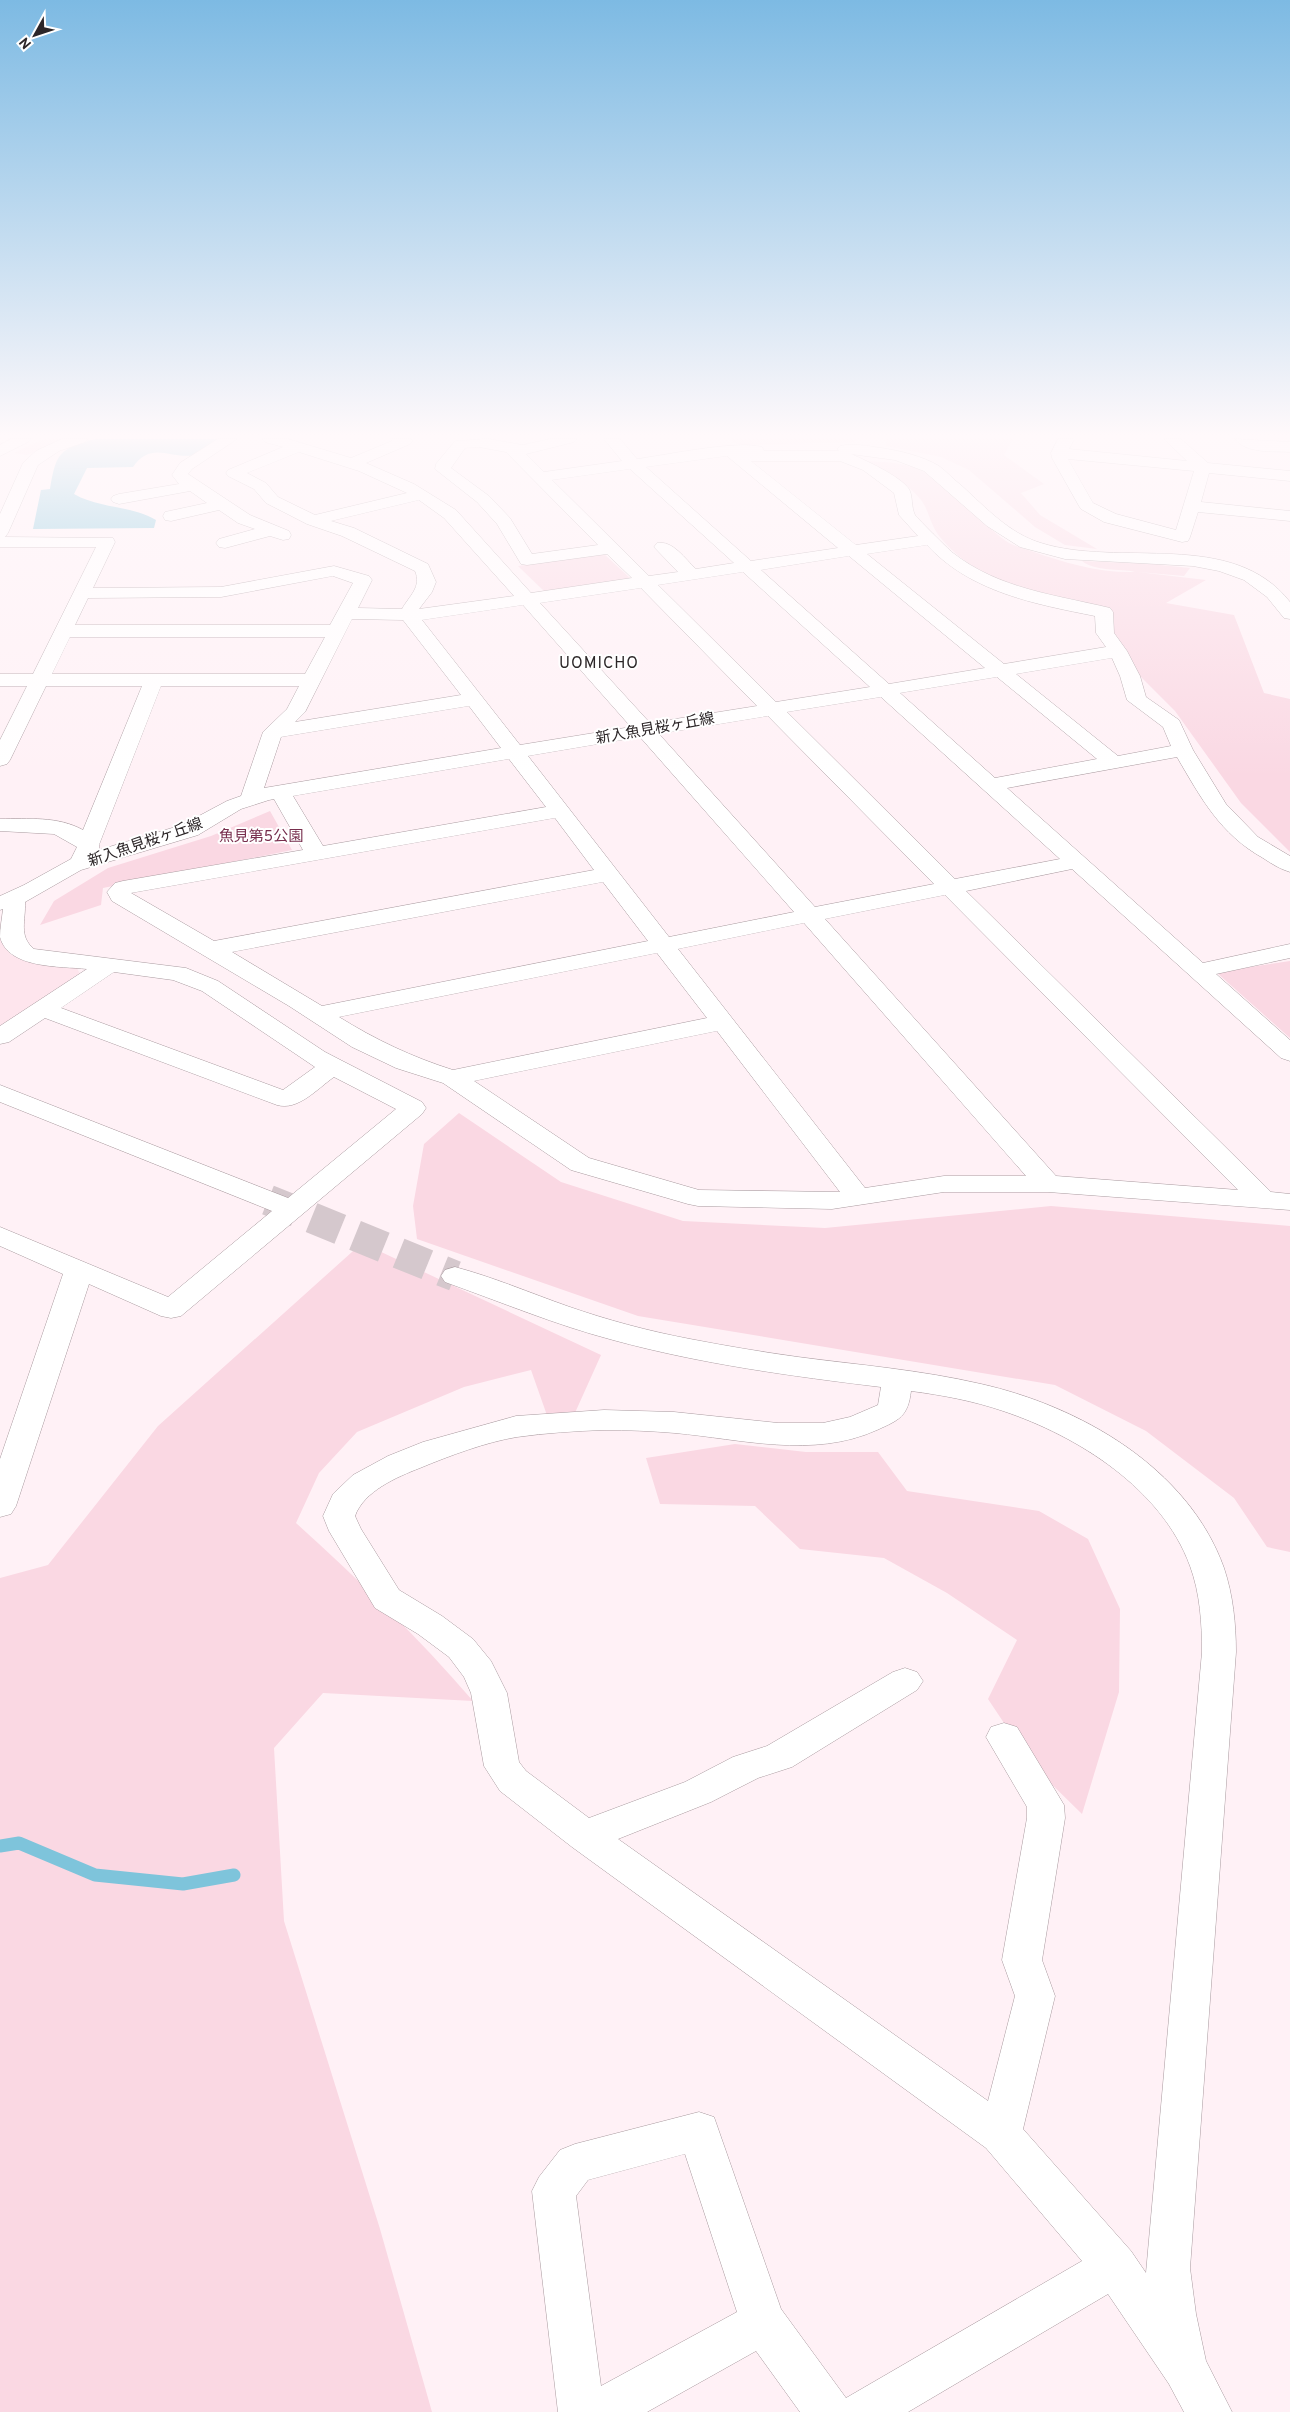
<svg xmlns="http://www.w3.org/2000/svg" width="1290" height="2412" viewBox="0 0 1290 2412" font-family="Overpass,'Noto Sans JP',sans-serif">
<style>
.built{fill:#fee5ed}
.green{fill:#fad8e3}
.water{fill:#7ec4db}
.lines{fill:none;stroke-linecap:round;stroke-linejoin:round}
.stream{stroke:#7ec4db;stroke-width:13}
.minor-tunnel{stroke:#d5c8cd;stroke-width:31;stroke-dasharray:31 16;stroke-linecap:butt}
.minor-casing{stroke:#a99a9f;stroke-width:1}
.minor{fill:#fff;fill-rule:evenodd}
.labels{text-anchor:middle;stroke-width:4;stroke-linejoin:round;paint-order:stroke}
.far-street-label{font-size:15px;fill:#2c2628;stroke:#fff}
.far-park-label{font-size:15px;fill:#772e4d;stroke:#fff}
.far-quarter-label{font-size:16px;letter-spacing:1px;fill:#2c2628;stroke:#fff}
</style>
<rect width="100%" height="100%" fill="#fff1f6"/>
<path class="built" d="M 0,939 L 11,955 L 37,963 L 77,968 L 81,976 L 0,1028 Z"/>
<g class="green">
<path d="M 43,439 L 66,439 L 27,455 L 14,453 Z"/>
<path d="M 730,439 L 856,439 L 854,442 L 743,445 L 734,443 Z"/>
<path d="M 887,439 L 1013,439 L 1004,455 L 1044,484 L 1021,493 L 1040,515 L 1097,549 L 1065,545 L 1035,527 L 969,470 L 941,457 L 886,446 Z"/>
<path d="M 865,461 C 883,462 902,462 918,469 C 952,483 976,520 1006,541 C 1013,546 1023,548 1031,551 C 1065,563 1099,573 1135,572 C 1119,568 1096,572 1082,561 L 1151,564 L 1190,568 L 1184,576 L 1138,572 L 1206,580 L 1166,603 L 1234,615 L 1264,693 L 1290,699 L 1290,852 L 1241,803 L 1175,711 L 1137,673 L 1111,633 L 1107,613 C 1050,598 979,586 940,537 C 931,527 928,508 921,500 C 907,482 884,471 865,461 Z"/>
<path d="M 603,553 L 631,579 L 545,592 L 518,566 Z"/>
<path d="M 270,811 L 292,850 L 103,888 L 101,905 L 40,925 L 54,901 L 108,868 L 211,836 Z"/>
<path d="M 1290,961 L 1290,1038 L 1216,972 Z"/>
<path d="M 459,1113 L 561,1182 L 683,1221 L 825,1228 L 1051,1206 L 1290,1226 L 1290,1552 L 1267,1547 L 1234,1498 L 1146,1431 L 1055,1385 L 638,1316 L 417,1239 L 413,1206 L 424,1144 Z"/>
<path d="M 362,1243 L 601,1355 L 574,1415 L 549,1421 L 531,1370 L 464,1387 L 357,1432 L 319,1473 L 296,1523 C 358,1579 418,1637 473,1701 L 323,1693 L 274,1748 L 284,1921 L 380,2229 L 432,2412 L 0,2412 L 0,1578 L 48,1565 L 158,1426 Z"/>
<path d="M 735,1444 L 806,1452 L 878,1452 L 907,1491 L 1039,1511 L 1088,1539 L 1120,1609 L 1119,1692 L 1082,1814 L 1032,1765 L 988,1699 L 1017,1640 L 947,1593 L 884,1558 L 800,1549 L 755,1506 L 660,1504 L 646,1458 Z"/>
</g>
<path class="water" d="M 95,439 L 218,439 L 220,440 C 213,444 203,453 195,455 C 170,460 152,440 133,467 L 87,468 L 74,494 C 100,509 131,505 156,520 L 154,528 L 33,529 L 41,490 L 50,489 C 56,452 60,449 95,439 Z"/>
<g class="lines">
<path class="stream" d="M 0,1846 L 19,1843 L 95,1875 L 183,1884 L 234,1875"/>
<path class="minor-tunnel" d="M 268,1200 L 455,1276"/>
<defs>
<g id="minor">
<path d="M 11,439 L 31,439 L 28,442 L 0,456 L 0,445 Z"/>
<path d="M 62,439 L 88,439 L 85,442 L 59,451 L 38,465 L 8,533 L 5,537 L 113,538 L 115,542 L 93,588 L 221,587 L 334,566 L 369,576 L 372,580 L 358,608 L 402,609 C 409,596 422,587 415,571 L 342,536 L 307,524 L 266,503 L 254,489 L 228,476 L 226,473 L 228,470 L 283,447 L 265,442 L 262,439 L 288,439 L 351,458 L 392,441 L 391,439 L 411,439 L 413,441 L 410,444 L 366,463 L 414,484 L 456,510 L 531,593 L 632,578 L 607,554 L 527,565 L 521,564 L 497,524 L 477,502 L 435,469 L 436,464 L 455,441 L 488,439 L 523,445 L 550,439 L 577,439 L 574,442 L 526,454 L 544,472 L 622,461 L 604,439 L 620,439 L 637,459 C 667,455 736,440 762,447 L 764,451 L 839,451 L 837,449 L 840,446 C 852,443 868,446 881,448 C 901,451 922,456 939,466 C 947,472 954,480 962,486 C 986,508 1010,534 1041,543 C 1120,568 1232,528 1290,602 L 1290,619 L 1284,618 L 1267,597 L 1244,580 L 1219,571 L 1193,566 L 1065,559 L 1020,547 L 987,526 L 924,471 L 895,460 L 851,454 C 865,460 900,476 909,489 C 913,496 911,507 915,515 C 919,520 947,548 953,553 C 999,589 1056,595 1110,608 L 1113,612 L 1114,633 L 1127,651 L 1140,676 L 1146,697 L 1179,720 L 1193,750 L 1226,804 L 1258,837 L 1290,856 L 1290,872 C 1280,869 1272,864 1263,858 C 1220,834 1201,798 1177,757 L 1007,788 L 1203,963 L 1290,944 L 1290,958 L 1216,974 L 1290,1040 L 1290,1061 L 1281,1058 L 1072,869 L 966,891 L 1271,1192 L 1290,1194 L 1290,1210 L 1048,1192 L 944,1192 L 832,1209 L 698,1206 L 688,1204 L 571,1170 L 443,1083 L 396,1068 L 352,1047 L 289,1006 L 112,901 L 107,892 L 115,883 L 123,881 L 303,850 L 274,799 L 269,800 L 241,809 L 198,835 L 81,870 L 25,902 C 26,920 18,936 34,949 L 186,968 L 218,981 L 325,1052 L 422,1102 L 426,1108 L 422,1114 L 181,1316 L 171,1318 L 161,1316 L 89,1284 L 16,1506 L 11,1514 L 0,1517 L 0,1459 L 63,1274 L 0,1246 L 0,1227 L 168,1297 L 272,1211 L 0,1102 L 0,1085 L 288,1198 L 396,1109 L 334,1077 C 317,1089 298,1111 277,1105 L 45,1018 L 9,1042 L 0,1044 L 0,1026 L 87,969 C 60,966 8,969 0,937 C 0,928 2,918 3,909 L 0,910 L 0,896 L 24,885 L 71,859 L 77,847 L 54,834 L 0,831 L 0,819 C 28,819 58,816 83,830 L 142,686 L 46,686 L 10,760 L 7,764 L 0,766 L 0,740 L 27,686 L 0,686 L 0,674 L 33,674 L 96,547 L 0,547 L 0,514 L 23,463 L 36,451 ZM 479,447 L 506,452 L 598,545 L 532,554 L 510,518 L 489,496 L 451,468 L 465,448 ZM 299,452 L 359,471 L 407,493 L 315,515 L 278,497 L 266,483 L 247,473 ZM 727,456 L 838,548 L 751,561 L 646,467 ZM 751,461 L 840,461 L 863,470 L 894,493 L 899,515 L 918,536 L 856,545 ZM 630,469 L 734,563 L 696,569 C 685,559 673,540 657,543 L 654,547 L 678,572 L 649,576 L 552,480 ZM 419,500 L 444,518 L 514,596 L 419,609 L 432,592 L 436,582 L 428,564 L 354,528 L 331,521 ZM 927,545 C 970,592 1035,604 1095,616 L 1096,633 L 1106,647 L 1004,664 L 867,554 ZM 849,556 L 985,668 L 889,684 L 761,570 ZM 743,572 L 870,687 L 776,702 L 658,585 ZM 333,576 L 353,583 L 330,625 L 75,625 L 88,598 L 221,597 ZM 641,588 L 757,706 L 650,723 L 540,603 ZM 523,605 L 631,727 L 520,745 L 422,620 ZM 352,619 L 403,620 L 461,695 L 295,722 L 305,712 ZM 70,637 L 325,637 L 305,674 L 52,674 ZM 1112,658 L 1120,676 L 1127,700 L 1163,727 L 1171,746 L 1118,756 L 1016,674 ZM 997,677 L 1097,759 L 995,778 L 900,693 ZM 161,686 L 299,686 L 287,709 L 263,732 L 241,796 L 227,801 L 182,825 L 99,850 L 99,845 ZM 881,697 L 1060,859 L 955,879 L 787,712 ZM 469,706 L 501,748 L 264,788 L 281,737 ZM 768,716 L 934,884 L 815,907 L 659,734 ZM 640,737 L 794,912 L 669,937 L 528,756 ZM 509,759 L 546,807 L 323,846 L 293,796 ZM 555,818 L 594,870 L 214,941 L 131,893 ZM 603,882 L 648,941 L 322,1006 L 232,952 ZM 945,895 L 1238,1190 L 1056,1176 L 825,919 ZM 804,923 L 1026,1176 L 944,1176 L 865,1188 L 678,949 ZM 657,953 L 707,1018 L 453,1070 C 412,1057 376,1040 339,1017 ZM 114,972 L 173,980 L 202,991 L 315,1067 L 283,1090 L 61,1008 ZM 717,1031 L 840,1192 L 699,1190 L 589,1158 L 474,1081 Z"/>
<path d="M 218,439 L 237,439 L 192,469 L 188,474 L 250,515 L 289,531 L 291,535 L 289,539 L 283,540 L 270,536 L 225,548 L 219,547 L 216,543 L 219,539 L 255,529 L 238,523 L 219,510 L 171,521 L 165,520 L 163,516 L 165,512 L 207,503 L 190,491 L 119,504 L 113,502 L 111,499 L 113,496 L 119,494 L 179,484 L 172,475 L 180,463 Z"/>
<path d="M 1058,439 L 1074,439 L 1069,449 L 1187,461 L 1164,439 L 1181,439 L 1208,463 L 1290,471 L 1290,481 L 1209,473 L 1201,502 L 1290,511 L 1290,521 L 1198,512 L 1190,537 L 1188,541 L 1182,542 L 1104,522 L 1081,509 L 1079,506 L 1052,458 L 1051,453 ZM 1068,459 L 1194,471 L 1176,530 L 1116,514 L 1093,503 Z"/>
<path d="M 1235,439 L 1290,442 L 1290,452 C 1274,451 1246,454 1235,439 Z"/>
<path d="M 455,1267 C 493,1277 530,1293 567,1306 C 607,1320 648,1331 690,1339 C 726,1346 762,1352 798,1357 C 859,1365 921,1370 981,1384 C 1079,1406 1188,1467 1224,1568 C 1233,1595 1236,1624 1236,1652 L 1190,2268 L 1196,2314 L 1206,2361 L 1232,2412 L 1184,2412 L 1169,2384 L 1108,2294 L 908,2412 L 800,2412 L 756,2351 L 647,2412 L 558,2412 L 532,2191 L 539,2177 L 560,2150 L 575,2144 L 699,2112 L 714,2117 L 781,2309 L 846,2398 L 1082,2261 L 986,2148 L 572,1847 L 500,1791 L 484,1766 L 471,1693 L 464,1677 L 449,1657 L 418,1634 L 375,1608 L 329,1531 L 323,1516 L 333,1494 L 353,1475 L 388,1456 L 423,1442 L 516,1416 L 604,1410 L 674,1412 L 778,1423 L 823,1423 L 850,1417 L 878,1405 L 881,1387 C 791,1376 701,1364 613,1340 C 556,1325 501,1302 445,1282 L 441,1276 L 445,1270 ZM 911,1391 C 942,1395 974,1401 1003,1411 C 1078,1436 1162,1489 1190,1566 C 1200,1593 1202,1623 1202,1652 L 1146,2273 L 1131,2251 L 1023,2129 L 1055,1996 L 1042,1960 L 1065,1818 L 1064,1805 L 1017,1727 L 1004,1723 L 991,1727 L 986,1737 L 1027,1807 L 1027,1818 L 1002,1960 L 1015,1996 L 988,2101 L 618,1839 L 711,1802 L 758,1778 L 792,1767 L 917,1690 L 923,1681 L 917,1672 L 905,1668 L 893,1672 L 767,1746 L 733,1757 L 685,1782 L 589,1818 L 526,1771 L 519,1762 L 507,1693 L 491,1661 L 473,1639 L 442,1616 L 399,1590 L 361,1529 L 355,1516 C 364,1491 397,1477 420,1468 C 449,1456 486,1442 517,1437 C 545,1433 575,1431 604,1430 C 627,1430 652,1431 675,1433 C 741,1439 813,1459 877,1430 C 899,1420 908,1417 911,1391 ZM 685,2154 L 737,2312 L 601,2386 L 576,2196 L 588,2180 Z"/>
</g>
</defs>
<use href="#minor" class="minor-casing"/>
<use href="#minor" class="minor"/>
</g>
<linearGradient id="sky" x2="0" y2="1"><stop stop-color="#7dbae3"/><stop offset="0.56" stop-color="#fff9fb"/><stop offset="1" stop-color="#fff9fb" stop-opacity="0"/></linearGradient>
<rect width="1290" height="777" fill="url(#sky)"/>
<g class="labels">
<g class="far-street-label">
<text transform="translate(655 728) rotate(-10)" y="5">新入魚見桜ヶ丘線</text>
<text transform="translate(145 842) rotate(-19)" y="5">新入魚見桜ヶ丘線</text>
</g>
<g class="far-park-label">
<text x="261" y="841">魚見第5公園</text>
</g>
<g class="far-quarter-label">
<text x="599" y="668">UOMICHO</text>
</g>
</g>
<g transform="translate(35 35) rotate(230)" stroke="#ffffff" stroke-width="4" paint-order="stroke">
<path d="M0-4L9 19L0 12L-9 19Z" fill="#2c2628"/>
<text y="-8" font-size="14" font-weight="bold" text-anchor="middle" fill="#2c2628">N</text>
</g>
</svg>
